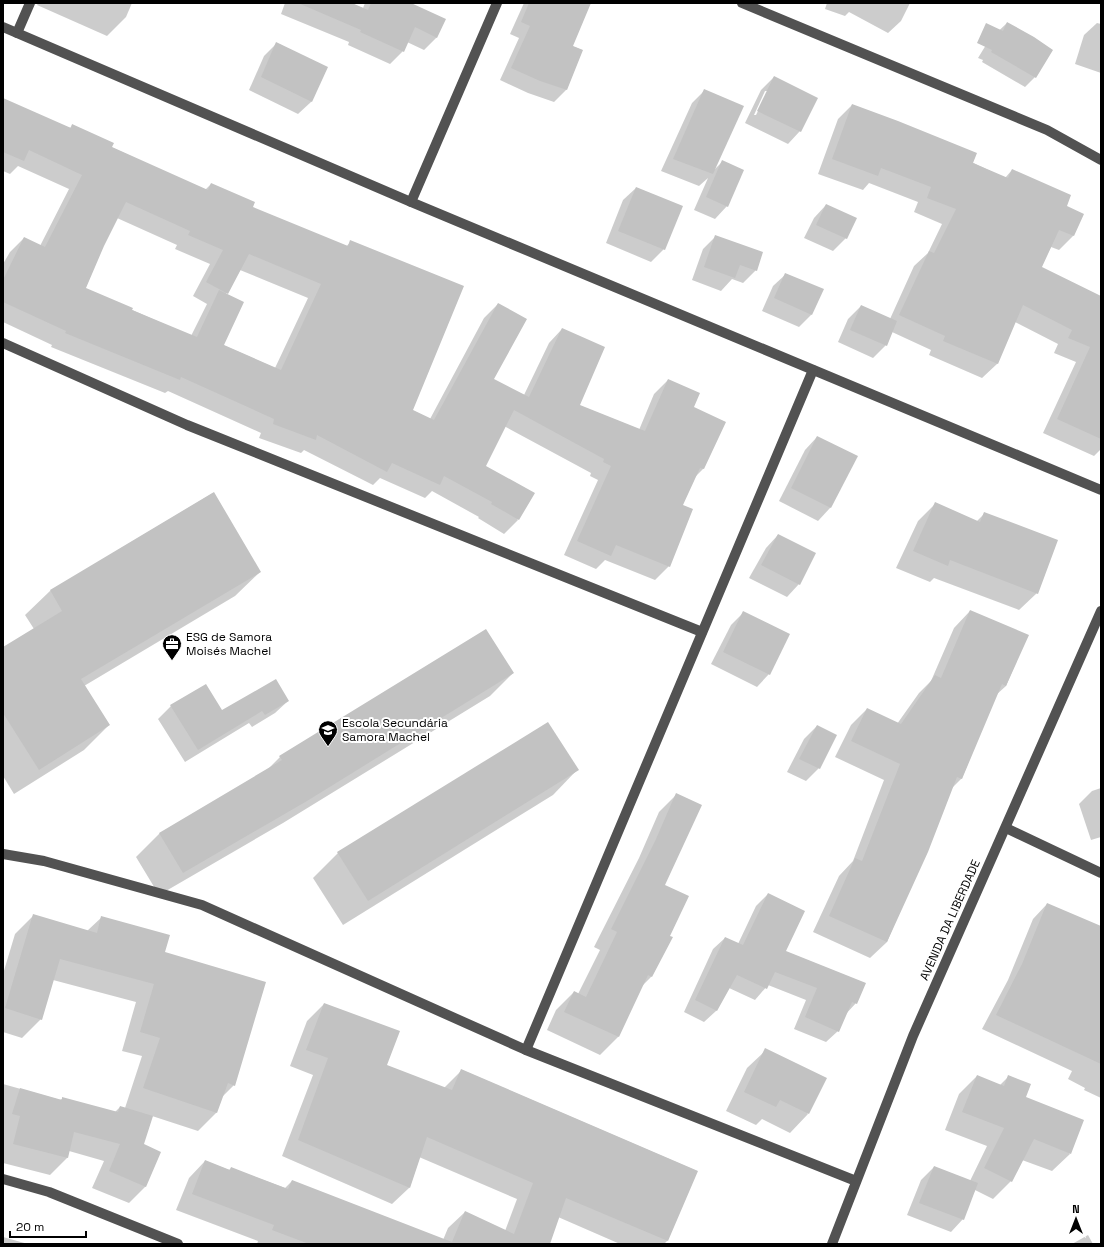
<svg xmlns="http://www.w3.org/2000/svg" width="1104" height="1247" viewBox="0 0 1104 1247" font-family="'Space Grotesk',sans-serif">
<style>
.shadow{fill:#0003;fill-rule:evenodd}
.building{fill:#c2c2c2;fill-rule:evenodd}
.lines{fill:none;stroke-linecap:round;stroke-linejoin:round}
.minor{stroke:#525252;stroke-width:10}
.labels{text-anchor:middle;stroke-width:4;stroke-linejoin:round;paint-order:stroke}
.poi-label{font-size:12px;fill:#000;stroke:#fff;text-anchor:start}
.street-label{font-size:12px;fill:#000;stroke:#fff}
</style>
<rect width="100%" height="100%" fill="#fff"/>
<g class="shadow">
<path d="M 38,3 L 132,3 L 126,17 L 107,36 L 37,5 Z"/>
<path d="M 285,3 L 349,3 L 363,8 L 365,3 L 408,3 L 437,37 L 424,50 L 407,42 L 403,51 L 390,64 L 348,45 L 349,42 L 281,14 Z"/>
<path d="M 524,3 L 590,3 L 572,46 L 582,50 L 566,90 L 554,102 L 528,93 L 500,80 L 519,38 L 510,34 Z"/>
<path d="M 827,3 L 910,3 L 901,21 L 888,33 L 849,12 L 845,16 L 825,9 Z"/>
<path d="M 1007,23 L 1035,77 L 1025,87 L 982,62 L 983,60 L 978,58 L 989,40 Z"/>
<path d="M 1097,23 L 1101,24 L 1101,73 L 1075,64 L 1084,35 Z"/>
<path d="M 277,43 L 327,68 L 311,102 L 298,114 L 249,90 L 264,56 Z"/>
<path d="M 774,77 L 800,131 L 788,144 L 745,123 L 761,90 ZM 765,91 L 768,91 L 756,115 L 754,115 Z"/>
<path d="M 705,90 L 714,170 L 722,162 L 727,206 L 715,219 L 694,210 L 708,178 L 699,186 L 661,171 L 692,103 Z"/>
<path d="M 3,101 L 70,128 L 72,125 L 111,147 L 205,190 L 211,184 L 251,207 L 346,247 L 351,241 L 412,410 L 430,419 L 484,318 L 498,304 L 492,380 L 524,395 L 549,343 L 562,329 L 578,405 L 639,430 L 654,394 L 668,380 L 693,408 L 725,422 L 703,469 L 694,478 L 682,506 L 669,566 L 655,580 L 605,560 L 596,569 L 564,555 L 598,480 L 590,476 L 591,473 L 504,426 L 485,466 L 518,520 L 504,534 L 478,518 L 479,517 L 432,491 L 425,498 L 380,478 L 373,485 L 304,450 L 301,453 L 259,438 L 261,433 L 168,391 L 165,393 L 51,347 L 52,345 L 3,322 L 3,264 L 10,252 L 24,238 L 40,246 L 69,189 L 18,166 L 10,174 L 3,171 ZM 117,218 L 177,245 L 175,249 L 210,264 L 193,296 L 207,304 L 191,336 L 85,289 L 103,246 ZM 240,270 L 308,298 L 275,368 L 223,345 L 226,294 Z"/>
<path d="M 852,105 L 1005,178 L 1012,170 L 1065,207 L 1083,214 L 1073,236 L 1059,250 L 1051,247 L 1040,268 L 1101,297 L 1101,449 L 1094,456 L 1043,433 L 1076,362 L 1054,353 L 1058,344 L 1015,322 L 997,364 L 982,378 L 929,355 L 931,350 L 892,332 L 886,345 L 873,358 L 838,342 L 848,319 L 861,306 L 890,319 L 914,266 L 928,253 L 942,224 L 914,212 L 918,202 L 869,183 L 863,190 L 818,174 L 838,119 Z"/>
<path d="M 636,188 L 664,249 L 651,262 L 606,243 L 623,200 Z"/>
<path d="M 826,205 L 846,238 L 833,251 L 804,238 L 814,218 Z"/>
<path d="M 716,236 L 756,270 L 743,283 L 732,279 L 721,291 L 692,280 L 703,249 Z"/>
<path d="M 786,274 L 822,290 L 811,315 L 799,327 L 762,311 L 773,286 Z"/>
<path d="M 817,437 L 856,456 L 830,508 L 818,521 L 779,501 L 805,450 Z"/>
<path d="M 213,493 L 260,572 L 235,596 L 84,686 L 109,725 L 84,750 L 14,794 L 3,776 L 3,649 L 34,629 L 25,615 L 50,591 Z"/>
<path d="M 935,504 L 976,522 L 985,513 L 1037,593 L 1019,610 L 934,578 L 930,582 L 896,568 L 918,521 Z"/>
<path d="M 778,535 L 799,584 L 787,597 L 749,578 L 766,548 Z"/>
<path d="M 970,611 L 1027,636 L 1006,686 L 996,695 L 962,778 L 952,788 L 887,942 L 870,958 L 813,932 L 839,876 L 853,861 L 884,780 L 835,757 L 851,725 L 867,709 L 897,724 L 919,693 L 931,681 L 954,628 Z"/>
<path d="M 743,613 L 769,674 L 757,687 L 711,664 L 731,625 Z"/>
<path d="M 513,673 L 490,696 L 283,823 L 159,895 L 136,857 L 159,834 L 266,771 L 280,757 Z"/>
<path d="M 288,701 L 275,713 L 252,727 L 249,723 L 185,762 L 158,719 L 171,706 L 222,712 Z"/>
<path d="M 817,726 L 819,768 L 806,781 L 787,772 L 804,739 Z"/>
<path d="M 577,770 L 553,795 L 343,925 L 313,878 L 338,853 Z"/>
<path d="M 1101,788 L 1101,837 L 1091,840 L 1079,804 L 1092,791 Z"/>
<path d="M 677,794 L 664,885 L 668,936 L 671,938 L 651,977 L 641,987 L 618,1037 L 600,1055 L 547,1030 L 556,1010 L 574,992 L 578,994 L 600,950 L 594,947 L 639,858 L 659,812 Z"/>
<path d="M 768,894 L 784,952 L 856,1003 L 845,1015 L 838,1031 L 826,1042 L 794,1029 L 806,1000 L 768,985 L 755,1000 L 729,988 L 716,1011 L 704,1022 L 684,1012 L 713,949 L 725,938 L 738,944 L 756,906 Z"/>
<path d="M 1047,904 L 1101,927 L 1101,1098 L 1084,1090 L 1085,1088 L 1068,1079 L 1072,1071 L 982,1029 L 1008,980 L 1033,919 Z"/>
<path d="M 33,916 L 87,931 L 102,917 L 164,953 L 234,1085 L 221,1098 L 216,1113 L 198,1131 L 152,1116 L 143,1145 L 146,1186 L 129,1203 L 92,1188 L 104,1161 L 69,1151 L 67,1158 L 50,1175 L 3,1163 L 3,1084 L 60,1100 L 63,1098 L 115,1112 L 120,1107 L 125,1108 L 142,1056 L 122,1051 L 136,1002 L 53,980 L 41,1019 L 22,1038 L 3,1032 L 3,974 L 15,934 Z"/>
<path d="M 324,1004 L 386,1066 L 444,1088 L 462,1070 L 697,1171 L 667,1241 L 664,1244 L 620,1244 L 558,1217 L 549,1244 L 257,1244 L 258,1241 L 176,1210 L 189,1178 L 205,1161 L 229,1170 L 231,1168 L 285,1188 L 292,1181 L 443,1240 L 448,1228 L 465,1212 L 505,1231 L 517,1199 L 419,1157 L 409,1188 L 392,1204 L 282,1156 L 313,1075 L 290,1066 L 307,1021 Z"/>
<path d="M 766,1050 L 808,1114 L 790,1133 L 762,1119 L 756,1125 L 726,1111 L 747,1068 Z"/>
<path d="M 977,1076 L 1000,1085 L 1009,1076 L 1070,1154 L 1052,1171 L 1022,1160 L 1011,1181 L 993,1199 L 975,1190 L 963,1219 L 951,1232 L 907,1215 L 921,1180 L 934,1167 L 970,1181 L 987,1146 L 945,1130 L 959,1094 Z"/>
<path d="M 1088,1235 L 1093,1244 L 1072,1244 Z"/>
<path d="M 3,1237 L 28,1244 L 3,1244 Z"/>
</g>
<g class="building">
<path d="M 298,3 L 352,3 L 368,10 L 371,3 L 411,3 L 446,19 L 437,38 L 415,27 L 404,52 L 360,32 L 361,30 Z"/>
<path d="M 529,3 L 591,3 L 573,46 L 583,50 L 567,90 L 540,81 L 511,68 L 530,26 L 521,22 Z"/>
<path d="M 1007,22 L 1034,37 L 1053,50 L 1036,78 L 991,52 L 992,50 L 977,43 L 986,23 L 1003,31 Z"/>
<path d="M 276,42 L 328,67 L 312,102 L 261,77 Z"/>
<path d="M 774,76 L 818,98 L 801,132 L 757,111 Z"/>
<path d="M 704,89 L 744,106 L 713,174 L 673,159 Z"/>
<path d="M 3,98 L 71,128 L 72,124 L 114,143 L 112,147 L 208,190 L 211,183 L 255,202 L 253,207 L 348,246 L 350,240 L 464,286 L 413,410 L 434,420 L 498,303 L 527,319 L 494,379 L 529,397 L 562,328 L 605,347 L 580,405 L 645,431 L 668,379 L 700,393 L 694,407 L 726,422 L 704,469 L 700,468 L 683,505 L 693,509 L 670,567 L 616,545 L 611,556 L 577,541 L 611,466 L 603,462 L 604,459 L 514,410 L 486,466 L 535,493 L 519,520 L 491,504 L 492,502 L 444,476 L 440,485 L 392,463 L 387,472 L 317,435 L 316,440 L 273,424 L 274,419 L 181,377 L 180,380 L 65,333 L 66,331 L 3,302 L 3,280 L 24,237 L 45,247 L 82,175 L 29,150 L 24,161 L 3,152 ZM 126,202 L 190,231 L 188,235 L 223,250 L 206,282 L 228,294 L 249,254 L 321,284 L 281,370 L 224,345 L 244,302 L 219,290 L 197,337 L 132,310 L 133,308 L 86,288 L 104,246 Z"/>
<path d="M 852,104 L 898,121 L 977,153 L 973,163 L 1008,178 L 1012,169 L 1071,195 L 1067,206 L 1084,214 L 1074,236 L 1059,230 L 1042,267 L 1101,296 L 1101,439 L 1057,419 L 1090,347 L 1068,338 L 1072,330 L 1023,305 L 998,364 L 943,341 L 945,336 L 899,315 L 929,251 L 934,253 L 956,209 L 927,198 L 931,187 L 881,168 L 878,176 L 832,159 Z"/>
<path d="M 722,160 L 744,170 L 728,207 L 706,197 Z"/>
<path d="M 636,187 L 683,206 L 665,250 L 618,231 Z"/>
<path d="M 826,204 L 857,218 L 847,239 L 816,225 Z"/>
<path d="M 715,235 L 763,252 L 757,271 L 740,265 L 735,278 L 704,267 Z"/>
<path d="M 785,273 L 824,289 L 812,315 L 774,298 Z"/>
<path d="M 861,305 L 897,321 L 887,346 L 850,330 Z"/>
<path d="M 817,436 L 858,456 L 831,508 L 791,488 Z"/>
<path d="M 214,492 L 261,572 L 81,679 L 110,725 L 39,770 L 3,713 L 3,647 L 62,611 L 50,590 Z"/>
<path d="M 935,502 L 980,522 L 984,512 L 1058,540 L 1038,594 L 950,560 L 948,566 L 913,551 Z"/>
<path d="M 778,534 L 816,553 L 800,585 L 761,565 Z"/>
<path d="M 970,610 L 1029,635 L 1006,686 L 1002,684 L 962,779 L 957,777 L 928,852 L 887,942 L 829,916 L 855,858 L 862,861 L 900,764 L 851,741 L 867,708 L 901,724 L 935,675 L 941,678 Z"/>
<path d="M 743,611 L 790,634 L 770,675 L 723,652 Z"/>
<path d="M 486,629 L 514,673 L 307,801 L 183,873 L 159,833 L 282,760 L 279,756 Z"/>
<path d="M 276,679 L 289,701 L 265,715 L 262,711 L 198,750 L 170,705 L 206,684 L 222,710 Z"/>
<path d="M 548,722 L 579,770 L 368,901 L 337,852 Z"/>
<path d="M 817,725 L 837,735 L 820,769 L 799,759 Z"/>
<path d="M 676,793 L 702,805 L 665,885 L 689,896 L 670,936 L 673,937 L 652,977 L 648,975 L 619,1037 L 564,1012 L 574,991 L 586,997 L 617,932 L 611,929 L 656,839 Z"/>
<path d="M 768,893 L 805,911 L 786,951 L 866,983 L 857,1004 L 852,1002 L 839,1032 L 805,1017 L 817,988 L 775,972 L 767,989 L 737,975 L 717,1011 L 695,1000 L 725,937 L 743,945 Z"/>
<path d="M 1047,903 L 1101,926 L 1101,1064 L 996,1015 L 1022,964 Z"/>
<path d="M 33,914 L 97,933 L 101,916 L 170,935 L 165,952 L 266,982 L 235,1086 L 228,1083 L 217,1113 L 143,1088 L 160,1038 L 140,1032 L 154,984 L 60,959 L 42,1020 L 5,1008 Z"/>
<path d="M 324,1003 L 400,1031 L 387,1065 L 452,1090 L 461,1069 L 698,1171 L 668,1241 L 566,1198 L 550,1244 L 309,1244 L 272,1230 L 274,1225 L 192,1194 L 205,1160 L 230,1170 L 231,1167 L 288,1189 L 292,1180 L 452,1242 L 465,1211 L 514,1234 L 533,1183 L 427,1137 L 410,1188 L 298,1140 L 328,1058 L 306,1050 Z"/>
<path d="M 765,1048 L 827,1078 L 809,1114 L 780,1100 L 776,1107 L 744,1092 Z"/>
<path d="M 977,1075 L 1004,1086 L 1008,1075 L 1031,1084 L 1026,1097 L 1084,1120 L 1071,1154 L 1034,1139 L 1012,1182 L 984,1168 L 1004,1128 L 962,1112 Z"/>
<path d="M 20,1088 L 62,1100 L 62,1097 L 118,1112 L 120,1106 L 153,1116 L 144,1144 L 161,1152 L 146,1187 L 109,1171 L 120,1144 L 74,1132 L 68,1158 L 13,1144 L 20,1116 L 12,1114 Z"/>
<path d="M 934,1166 L 978,1183 L 964,1220 L 919,1203 Z"/>
</g>
<g class="lines">
<g class="minor">
<path d="M 742,3 L 1047,130 L 1101,160"/>
<path d="M 3,27 L 411,202 L 1101,490"/>
<path d="M 17,33 L 30,3"/>
<path d="M 411,202 L 497,3"/>
<path d="M 3,343 L 187,425 L 702,632"/>
<path d="M 1006,828 L 1101,873"/>
<path d="M 3,854 L 44,861 L 202,905 L 526,1050 L 856,1181"/>
<path d="M 526,1050 L 813,370"/>
<path d="M 3,1179 L 49,1192 L 178,1244"/>
<path d="M 832,1244 L 913,1036 L 1101,611"/>
</g>
</g>
<defs>
<symbol id="office-pin" viewBox="-11 -11 22 30"><path d="M0 17L-7.5 6A9.5 9.5 0 1 1 7.5 6Z" fill="#000" stroke="#fff"/><path d="M-6-3h4V-5.5h4V-3h4V5H-6ZM-1-4.5V-3h2v-1.5ZM-6 0V1H6V0Z" fill="#fff"/></symbol>
<symbol id="school-pin" viewBox="-11 -11 22 30"><path d="M0 17L-7.5 6A9.5 9.5 0 1 1 7.5 6Z" fill="#000" stroke="#fff"/><path d="M0-5L7-2L0 1L-7-2ZM-4 1L0 2.5L4 1V4Q0 6-4 4Z" fill="#fff"/></symbol>
</defs>
<g fill-rule="evenodd">
<use href="#office-pin" x="161" y="633" width="22" height="30"/>
<use href="#school-pin" x="317" y="719" width="22" height="30"/>
</g>
<g class="labels">
<g class="poi-label">
<text x="186" y="641">ESG de Samora<tspan x="186" dy="14">Moisés Machel</tspan></text>
<text x="342" y="727">Escola Secundária<tspan x="342" dy="14">Samora Machel</tspan></text>
</g>
<g class="street-label">
<text transform="translate(950 920) rotate(-66)" y="4">AVENIDA DA LIBERDADE</text>
</g>
</g>
<rect width="1104" height="1247" fill="none" stroke="#000000" stroke-width="8"/>
<g transform="translate(1076 1219)" stroke="#ffffff" stroke-width="3" paint-order="stroke">
<path d="M0-3L7 15L0 10L-7 15Z" fill="#000000"/>
<text y="-6" font-size="11" font-weight="bold" text-anchor="middle" fill="#000000">N</text>
</g>
<path d="M10 1231v6h76v-6" fill="none" stroke="#000000" stroke-width="2"/>
<text x="16" y="1231" font-size="12" fill="#000000" stroke="#ffffff" stroke-width="3" paint-order="stroke">20 m</text>
</svg>
